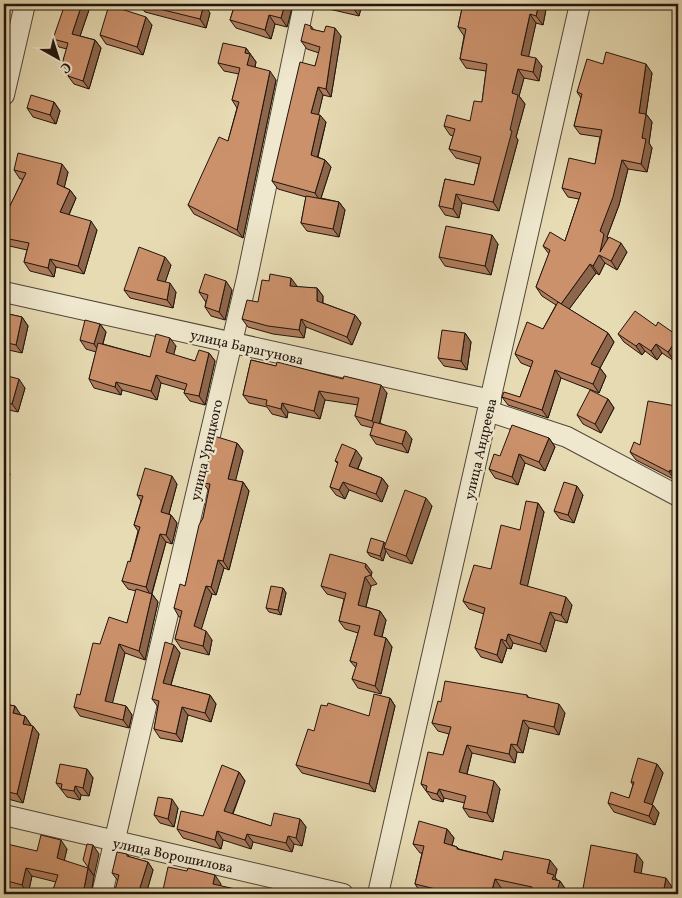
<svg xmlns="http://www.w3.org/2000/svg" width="682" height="898" viewBox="0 0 682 898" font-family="Vollkorn,serif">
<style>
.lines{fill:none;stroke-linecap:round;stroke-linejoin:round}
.minor-casing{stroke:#524637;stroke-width:22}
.minor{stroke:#efe8ce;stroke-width:20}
.wall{fill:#af7d5c;stroke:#21140e}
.shaded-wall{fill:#8e664b;stroke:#21140e}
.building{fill:#cb916b;stroke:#21140e}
.labels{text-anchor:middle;stroke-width:4.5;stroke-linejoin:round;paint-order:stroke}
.street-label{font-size:14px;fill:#21140e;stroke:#efe8ce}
</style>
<rect width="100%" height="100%" fill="#e7dbb3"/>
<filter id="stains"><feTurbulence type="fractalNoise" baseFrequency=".004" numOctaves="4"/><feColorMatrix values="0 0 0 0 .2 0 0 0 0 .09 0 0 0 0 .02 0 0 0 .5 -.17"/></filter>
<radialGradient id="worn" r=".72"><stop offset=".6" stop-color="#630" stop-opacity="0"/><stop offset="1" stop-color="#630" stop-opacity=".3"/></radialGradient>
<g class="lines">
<defs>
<g id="minor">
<path d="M 4,95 L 25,4"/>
<path d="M 4,292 L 491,400"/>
<path d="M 488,411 L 567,437 L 678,496"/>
<path d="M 4,815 L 343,894"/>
<path d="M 102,894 L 247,278 L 304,4"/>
<path d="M 378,894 L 580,4"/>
</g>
</defs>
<use href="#minor" class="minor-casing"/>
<use href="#minor" class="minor"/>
</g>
<g class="wall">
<path d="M 91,4 L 80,36 L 95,40 L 101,48 L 89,89 L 74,84 L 68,76 L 69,73 L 68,72 L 62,64 L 67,49 L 59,47 L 53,39 Z"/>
<path d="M 139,4 L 210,13 L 206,28 L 145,12 Z"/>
<path d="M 235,4 L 293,4 L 287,27 L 275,24 L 271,39 L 236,28 L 230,20 Z"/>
<path d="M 314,4 L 362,4 L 359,16 L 316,6 Z"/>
<path d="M 463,4 L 547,4 L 543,25 L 536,23 L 528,56 L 542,66 L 539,81 L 524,78 L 519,96 L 525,104 L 516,137 L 518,140 L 499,211 L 462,203 L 459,218 L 445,215 L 439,206 L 445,179 L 474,185 L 479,164 L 456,158 L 449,149 L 453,136 L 450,135 L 444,126 L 470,121 L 482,102 L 486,71 L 466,68 L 460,59 L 464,36 L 458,27 Z"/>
<path d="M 152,25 L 143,55 L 106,44 L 100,35 Z"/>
<path d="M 311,26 L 314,30 L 341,36 L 331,97 L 323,95 L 318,114 L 326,122 L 318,157 L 325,160 L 331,167 L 321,198 L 339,202 L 345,210 L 339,237 L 307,231 L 301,223 L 306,197 L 278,189 L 272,181 L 315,66 L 319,53 L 307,49 L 301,41 Z"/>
<path d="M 246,48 L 256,62 L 255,67 L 276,80 L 243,238 L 194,214 L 188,205 L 228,141 L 237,108 L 232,100 L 239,74 L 224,71 L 218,63 Z"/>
<path d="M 603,64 L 652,73 L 646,114 L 652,122 L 649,143 L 652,148 L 647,172 L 628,169 L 619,205 L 607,237 L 627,252 L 617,270 L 605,263 L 599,275 L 596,273 L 569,309 L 608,333 L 614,342 L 600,368 L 606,376 L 599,393 L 561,378 L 548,418 L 508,405 L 502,397 L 520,397 L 531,367 L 521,363 L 515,354 L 543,329 L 556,305 L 542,296 L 536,287 L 549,254 L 543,246 L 565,241 L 579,199 L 568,197 L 562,188 L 595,164 L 600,137 L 580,134 L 574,126 L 581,98 L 577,92 Z"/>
<path d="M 54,102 L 60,111 L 56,124 L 33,117 L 27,108 Z"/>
<path d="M 14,170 L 68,172 L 64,187 L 70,190 L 76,198 L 69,215 L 97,230 L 84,274 L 56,267 L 54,277 L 30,271 L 24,262 L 27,250 L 5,245 L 4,244 L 4,211 L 7,212 L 23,179 L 20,179 Z"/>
<path d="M 498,244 L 491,275 L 445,266 L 439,257 Z"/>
<path d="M 171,265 L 165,282 L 176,292 L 173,308 L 130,298 L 124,290 Z"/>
<path d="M 297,286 L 296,287 L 317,288 L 323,296 L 323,303 L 355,315 L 361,323 L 352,345 L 306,327 L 304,338 L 273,334 L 248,327 L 242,319 L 258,302 Z"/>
<path d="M 232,290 L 225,320 L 211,316 L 205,307 L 206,301 L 205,301 L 199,292 Z"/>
<path d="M 4,313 L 22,317 L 28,326 L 22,353 L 4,349 Z"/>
<path d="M 100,324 L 106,332 L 103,344 L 150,357 L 176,346 L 173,355 L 195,361 L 209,353 L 215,361 L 205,405 L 190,401 L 184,393 L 185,390 L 161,383 L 157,400 L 122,390 L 121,395 L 94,388 L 89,379 L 96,352 L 86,349 L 80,340 Z"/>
<path d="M 656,326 L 674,361 L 662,353 L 657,360 L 645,351 L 642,355 L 624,342 L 618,334 Z"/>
<path d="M 465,333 L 471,342 L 467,370 L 444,366 L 438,358 Z"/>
<path d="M 251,360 L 387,393 L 380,423 L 412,439 L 408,453 L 376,444 L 370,435 L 373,428 L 361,425 L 355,416 L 358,405 L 325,400 L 320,419 L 288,412 L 287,418 L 272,414 L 267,407 L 249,403 L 243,395 Z"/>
<path d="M 4,375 L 25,388 L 18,412 L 4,409 Z"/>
<path d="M 608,399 L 614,408 L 601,433 L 583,424 L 577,415 Z"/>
<path d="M 678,410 L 678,480 L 676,479 L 675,480 L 636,460 L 630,452 L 640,445 Z"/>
<path d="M 549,438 L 555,447 L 545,471 L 525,463 L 518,485 L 495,478 L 489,469 Z"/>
<path d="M 237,443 L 243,451 L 235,481 L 243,482 L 249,491 L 229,570 L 224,568 L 216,595 L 212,594 L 201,629 L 212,640 L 209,655 L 181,648 L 175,639 L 181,617 L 179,617 L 174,608 L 185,586 L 203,518 L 209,491 L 203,483 Z"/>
<path d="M 362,458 L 358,469 L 382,478 L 388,486 L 382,502 L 349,490 L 345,499 L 336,495 L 330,487 L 338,464 L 335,461 Z"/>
<path d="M 177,484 L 169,514 L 171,515 L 177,523 L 172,544 L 166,542 L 152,594 L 158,602 L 145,660 L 125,653 L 112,703 L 126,706 L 132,715 L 129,728 L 80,716 L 74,707 L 80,695 L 100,644 L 127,623 L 136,591 L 128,589 L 122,581 L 130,562 L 138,531 L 134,525 L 141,501 L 137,495 Z"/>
<path d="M 583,495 L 574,523 L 560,519 L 554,511 Z"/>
<path d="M 538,503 L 544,512 L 527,586 L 572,605 L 567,623 L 555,620 L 546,652 L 513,643 L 511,649 L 507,648 L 502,663 L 481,657 L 475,648 L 484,614 L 469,609 L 463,601 L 491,569 L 520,530 Z"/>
<path d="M 432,506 L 412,564 L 390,557 L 386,551 L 383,561 L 370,556 L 367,552 L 384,542 L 386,545 Z"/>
<path d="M 372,572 L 371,576 L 377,584 L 371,586 L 366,607 L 380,611 L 386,620 L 382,637 L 386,638 L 392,647 L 381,694 L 358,688 L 352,679 L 356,668 L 350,661 L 358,633 L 345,629 L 339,621 L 344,599 L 327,594 L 321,586 Z"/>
<path d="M 283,588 L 286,593 L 281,615 L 269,612 L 266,608 Z"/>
<path d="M 174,645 L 180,653 L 171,685 L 210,695 L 216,704 L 211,722 L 188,715 L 182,742 L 160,738 L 154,729 L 158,707 L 152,699 Z"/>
<path d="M 527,695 L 529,698 L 565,713 L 559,735 L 529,728 L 523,753 L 517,752 L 515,763 L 472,753 L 467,774 L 500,789 L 493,822 L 469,817 L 463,808 L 465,803 L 444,798 L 443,802 L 432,799 L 421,784 L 443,755 L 449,734 L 438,731 L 432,723 L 441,702 Z"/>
<path d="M 390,698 L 395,706 L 375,792 L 302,773 L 296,765 L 314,731 L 369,716 Z"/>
<path d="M 4,704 L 15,706 L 20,715 L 25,716 L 31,725 L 39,734 L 23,803 L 4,798 Z"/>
<path d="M 657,764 L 663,773 L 652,804 L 659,813 L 655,825 L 614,812 L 608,803 L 629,798 L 633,785 L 631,782 Z"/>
<path d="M 87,769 L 93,778 L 89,796 L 81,795 L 80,800 L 67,797 L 56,783 Z"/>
<path d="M 239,772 L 245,781 L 233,814 L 271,826 L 300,819 L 306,827 L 302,846 L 294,844 L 292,852 L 253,842 L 251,849 L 223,840 L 221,849 L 183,838 L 177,829 L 203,816 Z"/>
<path d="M 178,808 L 174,827 L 160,823 L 154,815 Z"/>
<path d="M 447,829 L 454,838 L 452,845 L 457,847 L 459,849 L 502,860 L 557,869 L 555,877 L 557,880 L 560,881 L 566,890 L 565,894 L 528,894 L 502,889 L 500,894 L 426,894 L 421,893 L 415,884 L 422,853 L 420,853 L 413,844 Z"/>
<path d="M 67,849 L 64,860 L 94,876 L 91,894 L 53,894 L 52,893 L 56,882 L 32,876 L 28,894 L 4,887 L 4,856 L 37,851 Z"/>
<path d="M 127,854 L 130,857 L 148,862 L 153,870 L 146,894 L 114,894 L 118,881 L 112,873 Z"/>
<path d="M 221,884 L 220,886 L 248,892 L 249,894 L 166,894 L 163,890 Z"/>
</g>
<g class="shaded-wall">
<path d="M 82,4 L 91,4 L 78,42 L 72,34 Z"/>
<path d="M 204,4 L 210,13 L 206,28 L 200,19 Z"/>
<path d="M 285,4 L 293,4 L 287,27 L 281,18 Z"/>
<path d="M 354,4 L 362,4 L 359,16 L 353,8 Z"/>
<path d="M 539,4 L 547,4 L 543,25 L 536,16 Z"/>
<path d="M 530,14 L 536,23 L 527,64 L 521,55 Z"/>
<path d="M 269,15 L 275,24 L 271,39 L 265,30 Z"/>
<path d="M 146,17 L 152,25 L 143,55 L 137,47 Z"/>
<path d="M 335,28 L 341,36 L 331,97 L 326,89 Z"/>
<path d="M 95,40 L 101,48 L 89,89 L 83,81 Z"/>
<path d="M 246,48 L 256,62 L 253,74 L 247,65 L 245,53 Z"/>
<path d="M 536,58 L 542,66 L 539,81 L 533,72 Z"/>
<path d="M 646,64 L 652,73 L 646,114 L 652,122 L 649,143 L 652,148 L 647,172 L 641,164 L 642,138 L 639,113 Z"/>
<path d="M 518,69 L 524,78 L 519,96 L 525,104 L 516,137 L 518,140 L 499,211 L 493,202 L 510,130 L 512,93 Z"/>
<path d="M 270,71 L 276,80 L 243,238 L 237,230 Z"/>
<path d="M 318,87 L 323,95 L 317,121 L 311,113 Z"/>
<path d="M 54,102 L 60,111 L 56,124 L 50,115 Z"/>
<path d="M 320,115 L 326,122 L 316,163 L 311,155 Z"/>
<path d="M 325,160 L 331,167 L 320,201 L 315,193 Z"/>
<path d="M 622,160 L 628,169 L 619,205 L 607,237 L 610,242 L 600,252 L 600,231 Z"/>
<path d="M 62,164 L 68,172 L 63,193 L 57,184 Z"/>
<path d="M 70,190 L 76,198 L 66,221 L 60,212 Z"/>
<path d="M 456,194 L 462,203 L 459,218 L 453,209 Z"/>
<path d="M 339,202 L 345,210 L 339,237 L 333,229 Z"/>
<path d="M 91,221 L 97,230 L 84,274 L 78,266 Z"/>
<path d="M 492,235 L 498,244 L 491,275 L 485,266 Z"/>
<path d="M 621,243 L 627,252 L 617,270 L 611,261 Z"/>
<path d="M 599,255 L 605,263 L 599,275 L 593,266 Z"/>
<path d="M 165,257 L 171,265 L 163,289 L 157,280 Z"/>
<path d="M 50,259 L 56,267 L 54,277 L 48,268 Z"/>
<path d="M 590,264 L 596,273 L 567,312 L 561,304 Z"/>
<path d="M 291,278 L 297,286 L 295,294 L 290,286 Z"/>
<path d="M 226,281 L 232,290 L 225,320 L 219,312 Z"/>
<path d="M 170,283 L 176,292 L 173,308 L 167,300 Z"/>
<path d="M 317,288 L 323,296 L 322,308 L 317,301 Z"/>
<path d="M 355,315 L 361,323 L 352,345 L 347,337 Z"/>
<path d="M 22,317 L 28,326 L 22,353 L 16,345 Z"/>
<path d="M 301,319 L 306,327 L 304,338 L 299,330 Z"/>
<path d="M 100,324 L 106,332 L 100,353 L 94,344 Z"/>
<path d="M 465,333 L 471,342 L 467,370 L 461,361 Z"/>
<path d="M 608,333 L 614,342 L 600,368 L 606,376 L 599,393 L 593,384 L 591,364 Z"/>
<path d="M 170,338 L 176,346 L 172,361 L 166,352 Z"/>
<path d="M 678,338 L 678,355 L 674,361 L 668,352 Z"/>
<path d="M 639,343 L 645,351 L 642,355 L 636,346 Z"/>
<path d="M 656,344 L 662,353 L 657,360 L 651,351 Z"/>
<path d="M 209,353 L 215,361 L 205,405 L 199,396 Z"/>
<path d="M 555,370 L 561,378 L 548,418 L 542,410 Z"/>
<path d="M 156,375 L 161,383 L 157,400 L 151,391 Z"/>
<path d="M 19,379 L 25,388 L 18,412 L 12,404 Z"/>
<path d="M 116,382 L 122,390 L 121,395 L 115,387 Z"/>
<path d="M 381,385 L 387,393 L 378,429 L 372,421 Z"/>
<path d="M 319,391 L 325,400 L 320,419 L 314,411 Z"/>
<path d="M 608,399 L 614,408 L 601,433 L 595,424 Z"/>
<path d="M 282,403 L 288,412 L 287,418 L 281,409 Z"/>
<path d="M 676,406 L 678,410 L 678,416 L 675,411 Z"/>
<path d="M 406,431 L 412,439 L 408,453 L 402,444 Z"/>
<path d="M 549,438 L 555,447 L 545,471 L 539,462 Z"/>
<path d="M 237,443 L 243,451 L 234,487 L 228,479 Z"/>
<path d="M 356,450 L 362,458 L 355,475 L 349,466 Z"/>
<path d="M 519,454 L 525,463 L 518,485 L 512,477 Z"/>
<path d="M 4,465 L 10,474 L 4,502 Z"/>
<path d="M 670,470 L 676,479 L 675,480 L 669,472 Z"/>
<path d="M 172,476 L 177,484 L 167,521 L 161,512 Z"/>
<path d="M 382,478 L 388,486 L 382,502 L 376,494 Z"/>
<path d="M 243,482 L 249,491 L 229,570 L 223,561 Z"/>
<path d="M 343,482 L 349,490 L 345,499 L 339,490 Z"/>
<path d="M 577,486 L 583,495 L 574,523 L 568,515 Z"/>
<path d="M 426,498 L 432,506 L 412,564 L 406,556 Z"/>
<path d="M 538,503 L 544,512 L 526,593 L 520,584 Z"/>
<path d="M 171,515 L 177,523 L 172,544 L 166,535 Z"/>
<path d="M 160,534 L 166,542 L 151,596 L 146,587 Z"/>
<path d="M 384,542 L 387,547 L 384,548 L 386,551 L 383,561 L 380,556 Z"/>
<path d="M 218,560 L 224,568 L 216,595 L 211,587 Z"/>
<path d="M 366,564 L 372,572 L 371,576 L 365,567 Z"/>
<path d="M 365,577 L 371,586 L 364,614 L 358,605 Z"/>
<path d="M 206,586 L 212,594 L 200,634 L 194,626 Z"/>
<path d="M 283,588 L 286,593 L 281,615 L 278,610 Z"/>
<path d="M 152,594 L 158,602 L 145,660 L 139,651 Z"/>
<path d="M 566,597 L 572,605 L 567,623 L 561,615 Z"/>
<path d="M 380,611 L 386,620 L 380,644 L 374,635 Z"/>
<path d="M 550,612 L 555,620 L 546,652 L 540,644 Z"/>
<path d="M 206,631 L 212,640 L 209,655 L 203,646 Z"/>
<path d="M 508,634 L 513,643 L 511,649 L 506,641 Z"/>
<path d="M 386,638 L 392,647 L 381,694 L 375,686 Z"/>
<path d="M 501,639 L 507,648 L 502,663 L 497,655 Z"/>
<path d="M 119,644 L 125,653 L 111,709 L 105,701 Z"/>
<path d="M 174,645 L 180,653 L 169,691 L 163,683 Z"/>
<path d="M 210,695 L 216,704 L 211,722 L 205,713 Z"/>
<path d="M 390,698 L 395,706 L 375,792 L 369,784 Z"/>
<path d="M 559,704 L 565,713 L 559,735 L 554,727 Z"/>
<path d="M 15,706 L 21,715 L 13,713 Z"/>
<path d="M 126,706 L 132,715 L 129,728 L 123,720 Z"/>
<path d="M 182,707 L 188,715 L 182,742 L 176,734 Z"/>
<path d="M 25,716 L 31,725 L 29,732 L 23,724 Z"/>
<path d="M 523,720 L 529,728 L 523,753 L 517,745 Z"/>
<path d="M 33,726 L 39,734 L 23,803 L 17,794 Z"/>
<path d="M 511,744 L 517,752 L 515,763 L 509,754 Z"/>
<path d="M 467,745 L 472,753 L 465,781 L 459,772 Z"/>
<path d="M 657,764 L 663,773 L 650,811 L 644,802 Z"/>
<path d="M 87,769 L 93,778 L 89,796 L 83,788 Z"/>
<path d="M 239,772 L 245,781 L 230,820 L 224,811 Z"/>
<path d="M 494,781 L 500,789 L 493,822 L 487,813 Z"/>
<path d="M 75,786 L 81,795 L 80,800 L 74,791 Z"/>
<path d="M 439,789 L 444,798 L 443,802 L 437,794 Z"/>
<path d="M 172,799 L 178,808 L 174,827 L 168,819 Z"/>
<path d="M 653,805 L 659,813 L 655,825 L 649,816 Z"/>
<path d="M 300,819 L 306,827 L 302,846 L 296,838 Z"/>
<path d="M 447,829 L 454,838 L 450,852 L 444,843 Z"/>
<path d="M 217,831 L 223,840 L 221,849 L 215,840 Z"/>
<path d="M 247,834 L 253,842 L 251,849 L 245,840 Z"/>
<path d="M 288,836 L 294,844 L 292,852 L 286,843 Z"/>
<path d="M 61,840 L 67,849 L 63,866 L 57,858 Z"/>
<path d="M 93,845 L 99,854 L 94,876 L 88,867 Z"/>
<path d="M 637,854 L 643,862 L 640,880 L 634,872 Z"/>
<path d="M 550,860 L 557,869 L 555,877 L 559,883 L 560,881 L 566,890 L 565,894 L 556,894 L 547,873 Z"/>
<path d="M 148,862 L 153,870 L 146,894 L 138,894 Z"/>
<path d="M 26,868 L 32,876 L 28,894 L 22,885 Z"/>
<path d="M 88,868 L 94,876 L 91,894 L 83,894 Z"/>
<path d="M 215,875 L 221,884 L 218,892 L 213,884 Z"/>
<path d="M 666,878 L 672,887 L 670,894 L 663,894 Z"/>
<path d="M 495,879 L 502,889 L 500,894 L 491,894 Z"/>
<path d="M 453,890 L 456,894 L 453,894 L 452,893 Z"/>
</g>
<g class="building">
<path d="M 65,4 L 82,4 L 72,34 L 95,40 L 83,81 L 68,76 L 71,67 L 62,64 L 68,43 L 53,39 Z"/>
<path d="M 139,4 L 204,4 L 200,19 Z"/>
<path d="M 235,4 L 285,4 L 281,18 L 269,15 L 265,30 L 230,20 Z"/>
<path d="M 336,4 L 354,4 L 353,8 Z"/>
<path d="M 463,4 L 539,4 L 536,16 L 530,14 L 521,55 L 536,58 L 533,72 L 518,69 L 512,93 L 518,95 L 510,130 L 512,131 L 493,202 L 456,194 L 453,209 L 439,206 L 445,179 L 474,185 L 481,157 L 449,149 L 455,129 L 444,126 L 447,115 L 470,121 L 474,101 L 482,102 L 487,64 L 460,59 L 466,29 L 458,27 Z"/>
<path d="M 109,5 L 146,17 L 137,47 L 100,35 Z"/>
<path d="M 305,24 L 311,26 L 311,29 L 324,32 L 326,26 L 335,28 L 326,89 L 318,87 L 311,113 L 320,115 L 311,155 L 325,160 L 315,193 L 272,181 L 300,62 L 315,66 L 320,47 L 301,41 Z"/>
<path d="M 223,43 L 246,48 L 245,53 L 250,54 L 247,65 L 270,71 L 237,230 L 188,205 L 219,137 L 228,141 L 239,102 L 232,100 L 240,68 L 218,63 Z"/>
<path d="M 606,52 L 646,64 L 639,113 L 646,114 L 642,138 L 646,139 L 641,164 L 622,160 L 613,197 L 600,231 L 604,234 L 600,252 L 609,237 L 621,243 L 611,261 L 599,255 L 593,266 L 590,264 L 561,304 L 536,287 L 550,250 L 543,246 L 550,232 L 565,241 L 581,193 L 562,188 L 569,158 L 595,164 L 602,130 L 574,126 L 582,94 L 577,92 L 587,59 L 603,64 Z"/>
<path d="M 31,95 L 54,102 L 50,115 L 27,108 Z"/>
<path d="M 18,153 L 62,164 L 57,184 L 70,190 L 60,212 L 91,221 L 78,266 L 50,259 L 48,268 L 24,262 L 29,243 L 4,238 L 4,211 L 7,212 L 26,173 L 14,170 Z"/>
<path d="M 306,196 L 339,202 L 333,229 L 301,223 Z"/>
<path d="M 446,226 L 492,235 L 485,266 L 439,257 Z"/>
<path d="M 139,247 L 165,257 L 157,280 L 170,283 L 167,300 L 124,290 Z"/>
<path d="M 205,274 L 226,281 L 219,312 L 205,307 L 208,295 L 199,292 Z"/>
<path d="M 270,274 L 291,278 L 290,286 L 317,288 L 317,301 L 355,315 L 347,337 L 301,319 L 299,330 L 268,326 L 242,319 L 247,300 L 258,302 L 262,280 L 269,281 Z"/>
<path d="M 558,302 L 608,333 L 591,364 L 600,368 L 593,384 L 555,370 L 542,410 L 502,397 L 504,392 L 520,397 L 533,361 L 515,354 L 527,322 L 543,329 Z"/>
<path d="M 635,311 L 656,326 L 658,322 L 678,336 L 678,338 L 668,352 L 656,344 L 651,351 L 639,343 L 636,346 L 618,334 Z"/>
<path d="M 4,313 L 22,317 L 16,345 L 4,342 Z"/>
<path d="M 678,318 L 678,327 L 674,324 Z"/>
<path d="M 85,320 L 100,324 L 94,344 L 80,340 Z"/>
<path d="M 442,330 L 465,333 L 461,361 L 438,358 Z"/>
<path d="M 156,334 L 170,338 L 166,352 L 195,361 L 199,350 L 209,353 L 199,396 L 184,393 L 187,384 L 156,375 L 151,391 L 116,382 L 115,387 L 89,379 L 98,343 L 150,357 Z"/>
<path d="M 251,360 L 276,366 L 277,362 L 343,379 L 344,376 L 381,385 L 372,421 L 355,416 L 359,398 L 319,391 L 314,411 L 282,403 L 281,409 L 266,405 L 267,400 L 243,395 Z"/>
<path d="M 4,375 L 19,379 L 12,404 L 4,402 Z"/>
<path d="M 590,390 L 608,399 L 595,424 L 577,415 Z"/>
<path d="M 648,401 L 676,406 L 675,411 L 678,412 L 678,474 L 670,470 L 669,472 L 630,452 L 634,442 L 640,445 Z"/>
<path d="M 374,422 L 406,431 L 402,444 L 370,435 Z"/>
<path d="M 512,425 L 549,438 L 539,462 L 519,454 L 512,477 L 489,469 L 494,454 L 500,456 Z"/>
<path d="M 214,436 L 237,443 L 228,479 L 243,482 L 223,561 L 218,560 L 211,587 L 206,586 L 194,626 L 206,631 L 203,646 L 175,639 L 182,611 L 174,608 L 180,584 L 185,586 L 199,525 L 203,518 L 210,484 L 203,483 Z"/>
<path d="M 342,444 L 356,450 L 349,466 L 382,478 L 376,494 L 343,482 L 339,490 L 330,487 L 338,462 L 335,461 Z"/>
<path d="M 145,468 L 172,476 L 161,512 L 171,515 L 166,535 L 160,534 L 146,587 L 122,581 L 128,561 L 130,562 L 140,527 L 134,525 L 143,496 L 137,495 Z"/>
<path d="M 564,482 L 577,486 L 568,515 L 554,511 Z"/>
<path d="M 405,490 L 426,498 L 406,556 L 384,548 Z"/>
<path d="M 526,501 L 538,503 L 520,584 L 566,597 L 561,615 L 550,612 L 540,644 L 508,634 L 506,641 L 501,639 L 497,655 L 475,648 L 485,608 L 463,601 L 474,565 L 491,569 L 501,525 L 520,530 Z"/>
<path d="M 371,538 L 384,542 L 380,556 L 367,552 Z"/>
<path d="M 330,554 L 366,564 L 365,567 L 371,575 L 365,577 L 358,605 L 380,611 L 374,635 L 386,638 L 375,686 L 352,679 L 357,663 L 350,661 L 360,626 L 339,621 L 346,593 L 321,586 Z"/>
<path d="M 271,586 L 283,588 L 278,610 L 266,608 Z"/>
<path d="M 136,589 L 152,594 L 139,651 L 119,644 L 105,701 L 126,706 L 123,720 L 74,707 L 77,694 L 80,695 L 93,643 L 100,644 L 109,617 L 127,623 Z"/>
<path d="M 165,642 L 174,645 L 163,683 L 210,695 L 205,713 L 182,707 L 176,734 L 154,729 L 159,701 L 152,699 Z"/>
<path d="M 445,681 L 527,695 L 527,697 L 559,704 L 554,727 L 523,720 L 517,745 L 511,744 L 509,754 L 467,745 L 459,772 L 494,781 L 487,813 L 463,808 L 466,796 L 439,789 L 437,794 L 426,791 L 427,786 L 421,784 L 428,752 L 443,755 L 451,727 L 432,723 L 438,701 L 441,702 Z"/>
<path d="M 374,694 L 390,698 L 369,784 L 296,765 L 308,729 L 314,731 L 321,705 L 327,706 L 328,703 L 369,716 Z"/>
<path d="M 4,704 L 15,706 L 13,713 L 25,716 L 23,724 L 33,726 L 17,794 L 4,791 L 4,759 L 6,752 L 4,751 Z"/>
<path d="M 638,758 L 657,764 L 644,802 L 653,805 L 649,816 L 608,803 L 611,792 L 629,798 L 634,782 L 631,782 Z"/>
<path d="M 60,764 L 87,769 L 83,788 L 75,786 L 74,791 L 61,789 L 62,784 L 56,783 Z"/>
<path d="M 222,765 L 239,772 L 224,811 L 271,826 L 274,813 L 300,819 L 296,838 L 288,836 L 286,843 L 247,834 L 245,840 L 217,831 L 215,840 L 177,829 L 181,811 L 203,816 Z"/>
<path d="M 158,797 L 172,799 L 168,819 L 154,815 Z"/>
<path d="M 419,821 L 447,829 L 444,843 L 457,847 L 457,849 L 502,860 L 504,851 L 550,860 L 547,873 L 554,875 L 552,879 L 560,881 L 556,894 L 530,894 L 532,887 L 495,879 L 491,894 L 470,894 L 453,890 L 452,893 L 415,884 L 424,846 L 413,844 Z"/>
<path d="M 41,835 L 61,840 L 57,858 L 88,868 L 83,894 L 56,894 L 52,893 L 58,875 L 26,868 L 22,885 L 4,880 L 4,856 L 7,844 L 37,851 Z"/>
<path d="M 87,844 L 93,845 L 88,867 L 83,860 Z"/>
<path d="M 591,845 L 637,854 L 634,872 L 666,878 L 663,894 L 582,894 Z"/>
<path d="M 117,852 L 127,854 L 127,856 L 148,862 L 138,894 L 114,894 L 119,875 L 112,873 Z"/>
<path d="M 168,867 L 187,871 L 188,868 L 215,875 L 213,884 L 248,892 L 247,894 L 180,894 L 163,890 Z"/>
</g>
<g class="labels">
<g class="street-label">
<text transform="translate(247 347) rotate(13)" y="5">улица Барагунова</text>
<text transform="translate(480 449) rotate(-77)" y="5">улица Андреева</text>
<text transform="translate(206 450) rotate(-77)" y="5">улица Урицкого</text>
<text transform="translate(173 855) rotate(12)" y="5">улица Ворошилова</text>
</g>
</g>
<rect width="682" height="898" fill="none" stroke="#e7dbb3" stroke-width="20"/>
<rect x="5" y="5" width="672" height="888" fill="none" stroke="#21140e" stroke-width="2.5"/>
<rect x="10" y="10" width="662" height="878" fill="none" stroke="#21140e"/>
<g transform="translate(58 58) rotate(141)" stroke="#efe8ce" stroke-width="4" paint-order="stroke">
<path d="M0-4L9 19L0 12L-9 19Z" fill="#21140e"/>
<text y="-8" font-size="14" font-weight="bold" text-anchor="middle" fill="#21140e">С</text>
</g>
<rect width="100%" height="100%" filter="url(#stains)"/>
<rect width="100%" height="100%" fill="url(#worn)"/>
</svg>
